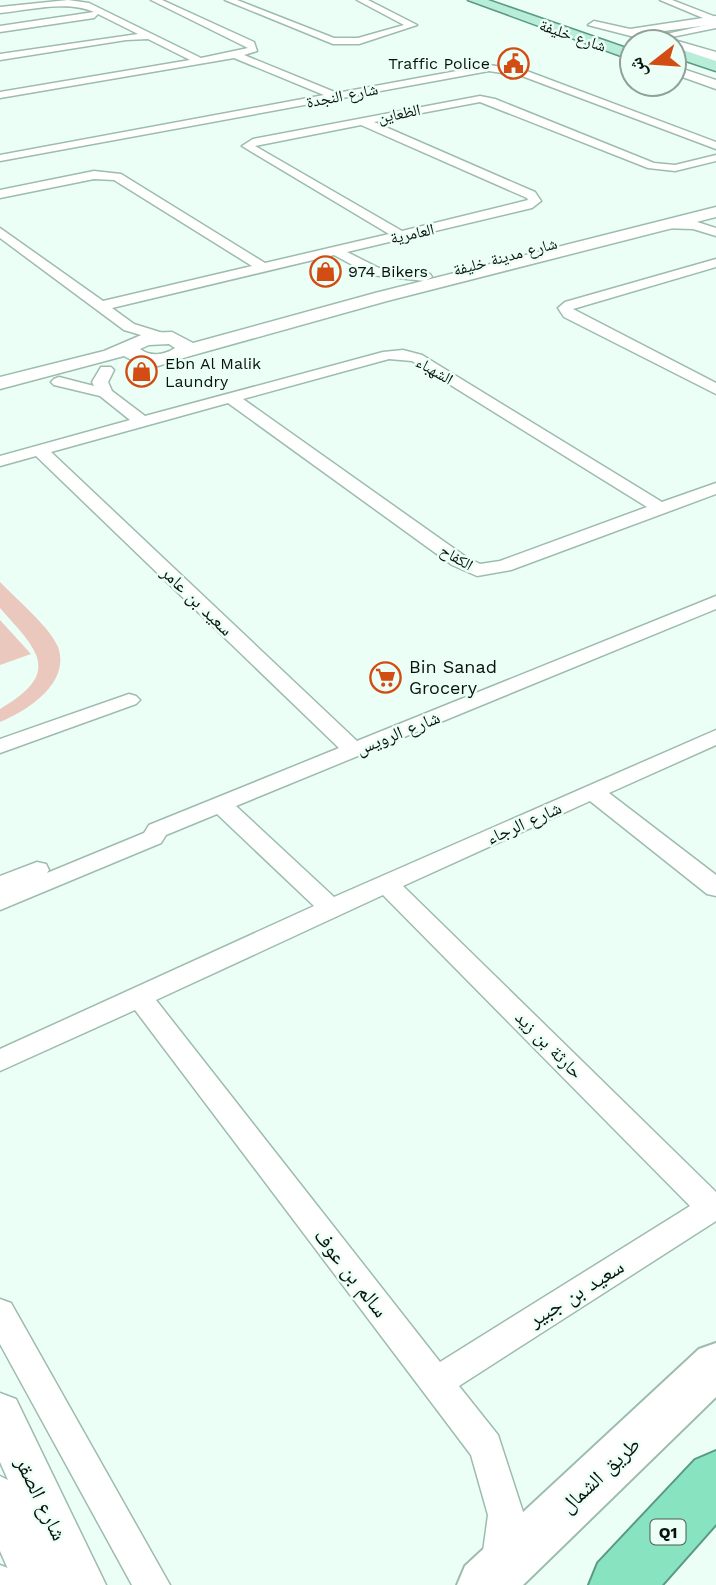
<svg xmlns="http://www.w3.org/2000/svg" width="716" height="1585" viewBox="0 0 716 1585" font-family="'Work Sans','Noto Naskh Arabic',sans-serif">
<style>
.green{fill:#ebc8bd}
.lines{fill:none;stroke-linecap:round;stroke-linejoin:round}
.minor-casing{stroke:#9dbcae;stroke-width:3}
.tertiary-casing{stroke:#9dbcae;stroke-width:3}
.secondary-casing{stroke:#9dbcae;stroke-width:4}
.primary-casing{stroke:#5b9a82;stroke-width:3}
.motorway-casing{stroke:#5b9a82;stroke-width:4}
.minor{fill:#fff;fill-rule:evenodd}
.tertiary{fill:#fff;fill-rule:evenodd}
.secondary{fill:#fff;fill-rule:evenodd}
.primary{fill:#b8eed9;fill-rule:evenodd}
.motorway{fill:#88e3c0;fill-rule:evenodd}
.labels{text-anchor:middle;stroke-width:5;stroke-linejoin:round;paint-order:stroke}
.far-street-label{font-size:16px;fill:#08130f;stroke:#ecfff6}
.far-poi-label{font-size:16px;fill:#08130f;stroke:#ecfff6;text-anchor:start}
.shield{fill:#ecfff6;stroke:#4c5a54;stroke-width:2}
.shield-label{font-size:16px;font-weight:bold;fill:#08130f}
.street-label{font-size:18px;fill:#08130f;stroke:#ecfff6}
.poi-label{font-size:18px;fill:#08130f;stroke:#ecfff6;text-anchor:start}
.near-street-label{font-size:21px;fill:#08130f;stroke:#ecfff6}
</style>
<rect width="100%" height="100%" fill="#ecfff6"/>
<g class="green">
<path d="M 0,582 C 16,599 50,627 58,647 C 71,683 27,711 0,722 L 0,709 C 64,672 37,650 0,608 Z"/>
<path d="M 0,620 L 31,654 L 0,665 Z"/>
</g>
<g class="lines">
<defs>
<g id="minor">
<path d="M 68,0 L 89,3 L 201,58 L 248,48 L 151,0 L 162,0 L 254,42 L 257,51 L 244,55 L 337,93 L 489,65 L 524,70 L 716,142 L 716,149 L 522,76 L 489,71 L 0,161 L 0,155 L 324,95 L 234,58 L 0,98 L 0,92 L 190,60 L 148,39 L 126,40 L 0,60 L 0,54 L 138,34 L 98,14 L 94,18 L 0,32 L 0,26 L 94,12 C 67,0 29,10 0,13 L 0,7 Z"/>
<path d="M 225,0 L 237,0 L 334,38 L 358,38 L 404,25 L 357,0 L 368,0 L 417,25 L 359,44 L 333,44 Z"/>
<path d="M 660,0 L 672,0 L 716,17 L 716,28 L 662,39 L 662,35 L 715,23 Z"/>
<path d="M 674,40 L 716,52 L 716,58 L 674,46 L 674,42 L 670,42 Z"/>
<path d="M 480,96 L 495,99 L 654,163 L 675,165 L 716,155 L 716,161 L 675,171 L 648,168 L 480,102 L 374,122 L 535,192 L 541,201 L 532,208 L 347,252 L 379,268 L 430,274 L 432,277 L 425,281 L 371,275 L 334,255 L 112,308 L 134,324 L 166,334 L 168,337 L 161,341 L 124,330 L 0,238 L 0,228 L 103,301 L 252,266 L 114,180 L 94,179 L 0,198 L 0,190 L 94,171 L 121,174 L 265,263 L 389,234 L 242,146 L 253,139 ZM 361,125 L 527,198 L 528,200 L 402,231 L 255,146 Z"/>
<path d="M 665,221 L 694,221 L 716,228 L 716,236 L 693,229 L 661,228 L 661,222 Z"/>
<path d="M 716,259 L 716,267 L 573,309 L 716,383 L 716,394 L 564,317 L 558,308 L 565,302 Z"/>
<path d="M 403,350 L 422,355 L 662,502 L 716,483 L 716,494 L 511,570 L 477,576 L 452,565 L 228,403 L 51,452 L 357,741 L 716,596 L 716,609 L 236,806 L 334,897 L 716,730 L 716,745 L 609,793 L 716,875 L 716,896 L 707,894 L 590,801 L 403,886 L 716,1192 L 716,1221 L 459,1386 L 498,1435 L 524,1515 L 518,1559 L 513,1572 L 500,1577 L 487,1572 L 482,1559 L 488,1515 L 471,1455 L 135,1010 L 0,1071 L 0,1049 L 314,906 L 217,814 L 166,835 L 161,843 L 0,910 L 0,876 L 37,862 L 46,864 L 49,870 L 47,873 L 144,833 L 149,825 L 339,748 L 36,456 L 0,466 L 0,456 L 130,420 L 100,396 L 54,385 L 51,382 L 54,379 L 59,377 L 94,386 L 92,382 L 101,367 L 111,367 L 114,370 L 108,382 L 112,391 L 145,416 L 383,352 ZM 389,359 L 412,361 L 647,507 L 500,561 L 480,564 L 466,557 L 243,399 ZM 383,895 L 690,1206 L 440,1362 L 156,1000 Z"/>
<path d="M 129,694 L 136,696 L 140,700 L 136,704 L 0,753 L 0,739 Z"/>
<path d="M 0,1299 L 11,1303 L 170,1585 L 132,1585 L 0,1344 Z"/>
<path d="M 0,1565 L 13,1570 L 19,1585 L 0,1585 Z"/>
</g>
<g id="tertiary">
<path d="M 716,16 L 716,24 L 649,33 L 656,37 L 650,41 L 588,25 L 594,21 L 630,29 Z"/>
<path d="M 674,43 L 716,55 L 716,63 L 674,51 Z"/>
<path d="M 674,66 L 716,80 L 716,89 L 674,74 Z"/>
<path d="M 716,207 L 716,217 L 387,301 L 190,356 L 158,366 L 137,363 L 124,356 L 0,389 L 0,377 L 104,351 L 146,333 L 172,332 L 193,343 L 375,293 ZM 169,344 L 175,348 C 165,355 150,357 140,349 L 149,345 Z"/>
<path d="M 0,1393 L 16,1399 L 106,1585 L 15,1585 L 0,1551 L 0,1476 L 8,1480 L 0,1462 Z"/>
</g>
<path id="secondary" d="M 716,1343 L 716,1397 L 523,1585 L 457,1585 L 465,1566 L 699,1349 Z"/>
<g id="primary">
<path d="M 468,0 L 488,0 L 632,50 L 632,60 Z"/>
<path d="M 674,47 L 716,61 L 716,71 L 674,57 Z"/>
</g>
<path id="motorway" d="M 716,1451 L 716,1524 L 662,1585 L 589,1585 L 598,1563 L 695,1460 Z"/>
</defs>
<use href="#minor" class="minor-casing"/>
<use href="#tertiary" class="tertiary-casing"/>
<use href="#secondary" class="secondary-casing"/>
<use href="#primary" class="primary-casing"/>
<use href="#motorway" class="motorway-casing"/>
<use href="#minor" class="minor"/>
<use href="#tertiary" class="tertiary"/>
<use href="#secondary" class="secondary"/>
<use href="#primary" class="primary"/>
<use href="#motorway" class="motorway"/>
</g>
<defs>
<symbol id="civic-ring" viewBox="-11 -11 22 22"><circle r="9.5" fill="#ecfff6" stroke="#d24c14" stroke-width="1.5"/><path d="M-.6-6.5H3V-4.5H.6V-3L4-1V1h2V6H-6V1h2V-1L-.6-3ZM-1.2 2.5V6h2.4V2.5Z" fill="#d24c14"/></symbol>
<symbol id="shop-ring" viewBox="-11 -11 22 22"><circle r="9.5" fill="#ecfff6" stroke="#d24c14" stroke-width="1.5"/><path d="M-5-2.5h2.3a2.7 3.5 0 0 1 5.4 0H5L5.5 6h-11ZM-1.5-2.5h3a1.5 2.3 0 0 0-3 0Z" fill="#d24c14"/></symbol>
<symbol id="supermarket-ring" viewBox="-11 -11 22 22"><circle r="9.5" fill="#ecfff6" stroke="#d24c14" stroke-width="1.5"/><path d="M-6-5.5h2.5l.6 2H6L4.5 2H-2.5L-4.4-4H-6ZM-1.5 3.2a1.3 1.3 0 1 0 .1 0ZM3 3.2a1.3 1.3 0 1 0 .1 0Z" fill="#d24c14"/></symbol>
</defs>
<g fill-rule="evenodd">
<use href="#civic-ring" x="496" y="46" width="35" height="35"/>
<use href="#shop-ring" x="308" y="254" width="35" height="35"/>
<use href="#shop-ring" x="124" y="354" width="35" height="35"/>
<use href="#supermarket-ring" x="368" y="660" width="35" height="35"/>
</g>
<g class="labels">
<g class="far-street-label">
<text transform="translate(573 35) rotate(19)" y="6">شارع خليفة</text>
<text transform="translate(342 95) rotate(-11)" y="6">شارع النجدة</text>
<text transform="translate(399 113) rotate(-12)" y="6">الظعاين</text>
<text transform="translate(412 233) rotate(-13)" y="6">العامرية</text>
<text transform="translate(505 256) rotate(-15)" y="6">شارع مدينة خليفة</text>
<text transform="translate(435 370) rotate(30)" y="6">الشهباء</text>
<text transform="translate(457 557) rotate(30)" y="6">الكفاح</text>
</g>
<g class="far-poi-label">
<text x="490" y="69" text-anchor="end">Traffic Police</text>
<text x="348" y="277">974 Bikers</text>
<text x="165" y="369">Ebn Al Malik<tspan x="165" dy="18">Laundry</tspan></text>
</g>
<rect class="shield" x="650.5" y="1519.5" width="35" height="25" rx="5"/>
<g class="shield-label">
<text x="668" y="1538">Q1</text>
</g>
<g class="street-label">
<text transform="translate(197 601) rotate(44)" y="6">سعيد بن عامر</text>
<text transform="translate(398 733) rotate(-22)" y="6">شارع الرويس</text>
<text transform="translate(524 823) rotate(-24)" y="6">شارع الرجاء</text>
<text transform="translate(549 1045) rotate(45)" y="6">حارثة بن زيد</text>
</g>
<g class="poi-label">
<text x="409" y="673">Bin Sanad<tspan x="409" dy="21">Grocery</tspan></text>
</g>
<g class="near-street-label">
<text transform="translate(351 1273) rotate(52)" y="7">سالم بن عوف</text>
<text transform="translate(576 1293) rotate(-32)" y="7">سعيد بن جبير</text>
<text transform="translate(600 1475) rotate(-43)" y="7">طريق الشمال</text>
<text transform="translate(41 1499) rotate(64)" y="7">شارع الصقر</text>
</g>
</g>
<g transform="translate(653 63) rotate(253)"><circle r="33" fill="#ecfff6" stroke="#91a19a" stroke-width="2"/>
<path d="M0-5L12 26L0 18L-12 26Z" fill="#d24c14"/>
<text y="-10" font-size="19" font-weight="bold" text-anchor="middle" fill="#08130f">ش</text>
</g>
</svg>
